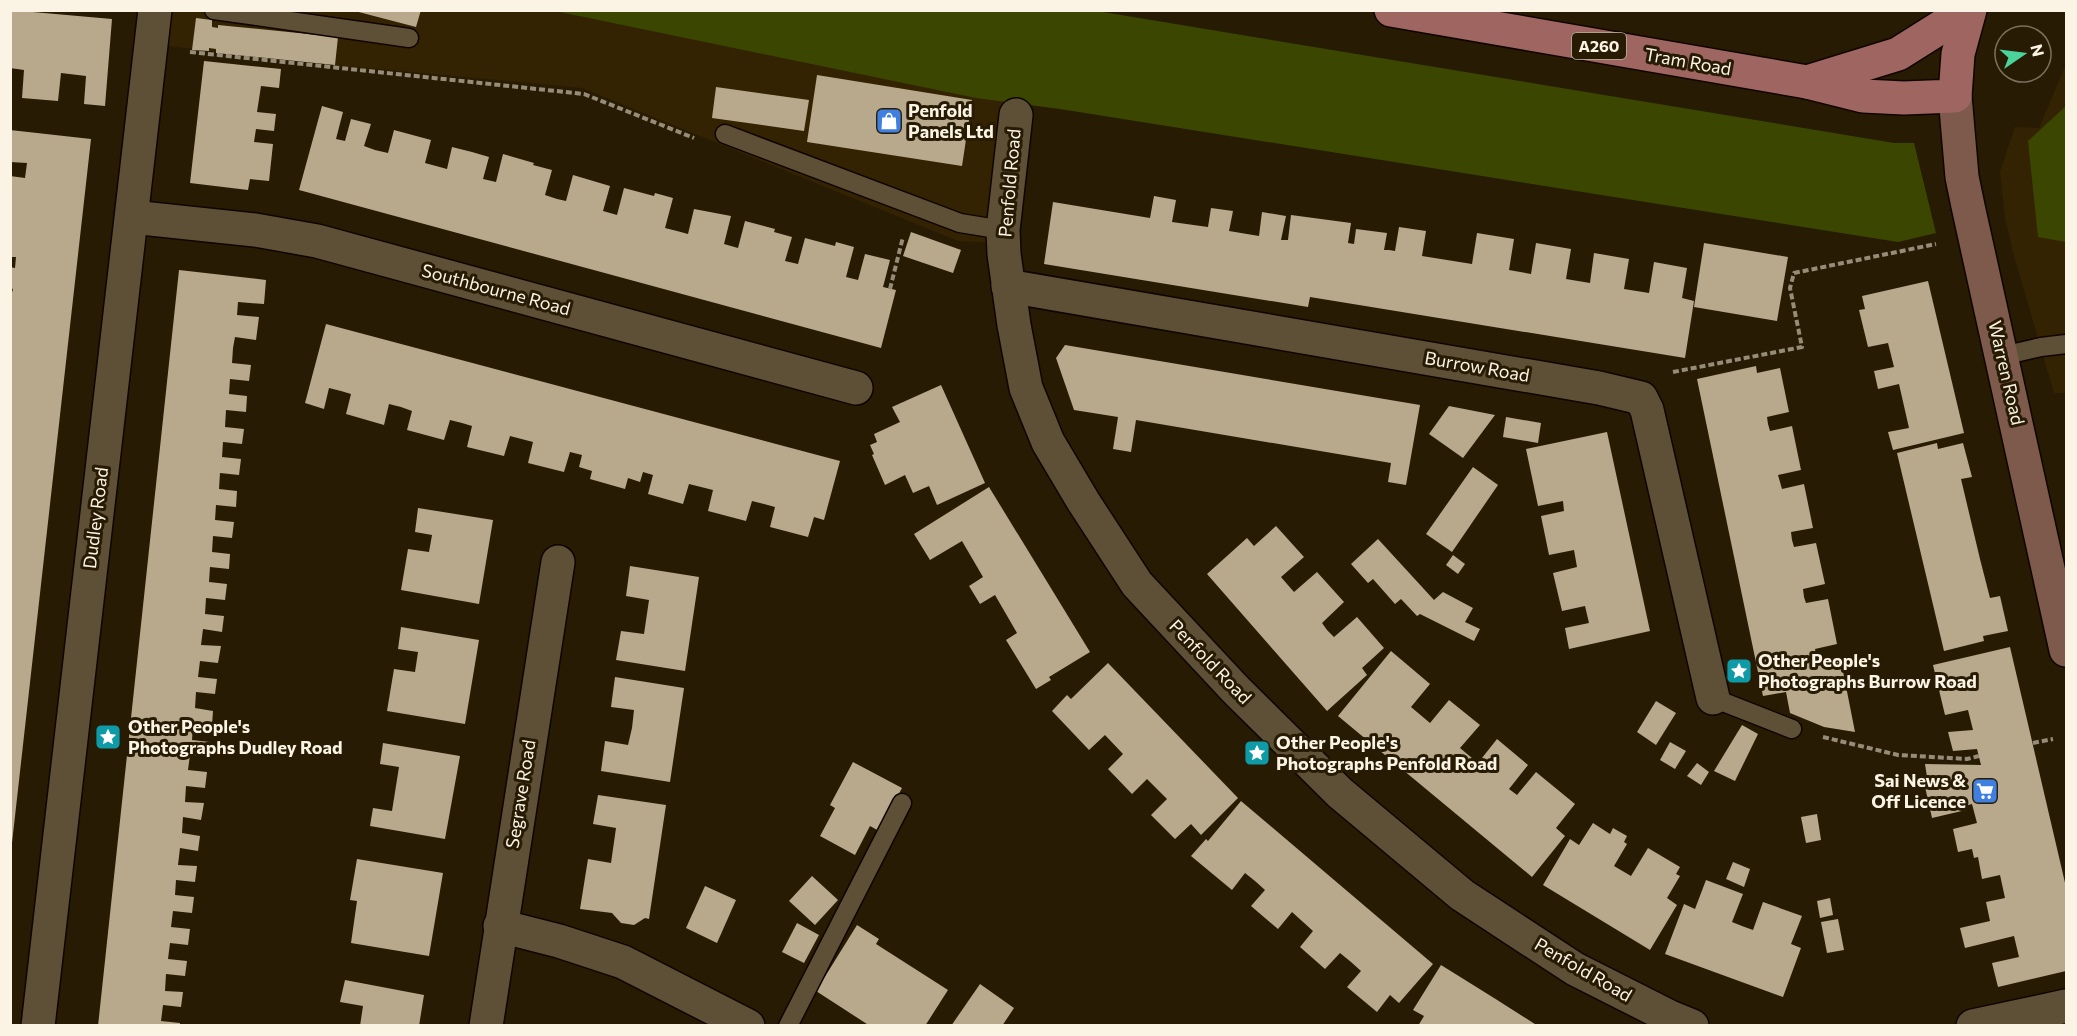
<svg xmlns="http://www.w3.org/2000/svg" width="2077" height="1036" viewBox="0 0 2077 1036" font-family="Commissioner,sans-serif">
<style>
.built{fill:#332302}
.green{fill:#3b4600}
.building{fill:#b8a98d}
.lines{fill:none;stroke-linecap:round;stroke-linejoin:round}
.lane-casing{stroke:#100500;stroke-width:21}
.street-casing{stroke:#100500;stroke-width:36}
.secondary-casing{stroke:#100500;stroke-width:36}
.primary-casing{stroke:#100500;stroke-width:36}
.path{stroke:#968c78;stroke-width:4;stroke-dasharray:6 3;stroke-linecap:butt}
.lane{stroke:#5d5036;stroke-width:18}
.street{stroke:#5d5036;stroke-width:33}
.secondary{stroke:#7d5a4b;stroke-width:33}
.primary{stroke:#9e6561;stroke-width:33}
.labels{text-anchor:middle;stroke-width:6;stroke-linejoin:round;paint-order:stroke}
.shield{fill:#271b03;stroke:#bbb2a0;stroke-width:1.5}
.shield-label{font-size:16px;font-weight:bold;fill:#fbf3e4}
.street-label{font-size:18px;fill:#fbf3e4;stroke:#271b03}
.poi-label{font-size:18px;font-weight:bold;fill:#fbf3e4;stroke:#271b03;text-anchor:start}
</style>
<rect width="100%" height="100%" fill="#271b03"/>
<g class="built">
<path d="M 163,11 L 565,11 L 1015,101 L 994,243 L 958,241 L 582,88 L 335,65 L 159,45 Z"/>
<path d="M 2066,64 L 2066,393 L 2054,393 L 2014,256 L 2005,218 L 2000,172 L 2015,127 L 2039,128 Z"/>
</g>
<g class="green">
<path d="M 555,11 L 1097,11 L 1894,143 L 1914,143 L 1936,233 L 1898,242 L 1060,109 L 976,98 Z"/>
<path d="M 2066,106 L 2066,242 L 2038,237 L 2028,141 Z"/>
</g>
<g class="building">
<path d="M 10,10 L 112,19 L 105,106 L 84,104 L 86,76 L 61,73 L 58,101 L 22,98 L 24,70 L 10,68 Z"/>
<path d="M 351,10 L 421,10 L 416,27 Z"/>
<path d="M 196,18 L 212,20 L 212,27 L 218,28 L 218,25 L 338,37 L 335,65 L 216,53 L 216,49 L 209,48 L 209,51 L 192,50 Z"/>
<path d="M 204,61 L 281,69 L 279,88 L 261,86 L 257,112 L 276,114 L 274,131 L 256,129 L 254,142 L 273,144 L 269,181 L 250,179 L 248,190 L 190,183 Z"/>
<path d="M 817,75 L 972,100 L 962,166 L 807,142 Z"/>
<path d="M 716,87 L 809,100 L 804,131 L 712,118 Z"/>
<path d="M 322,106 L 343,112 L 336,139 L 345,141 L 351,119 L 371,124 L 364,146 L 375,150 L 388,153 L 394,130 L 431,140 L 425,163 L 447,169 L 452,147 L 472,152 L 489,157 L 483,179 L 496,182 L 503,154 L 534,163 L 533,165 L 552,170 L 545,195 L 557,199 L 566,201 L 573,175 L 610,186 L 603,211 L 617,215 L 624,188 L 654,196 L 655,193 L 673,198 L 665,228 L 677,231 L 688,234 L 694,209 L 731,216 L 724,244 L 738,248 L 745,221 L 775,229 L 774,232 L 792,237 L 785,261 L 798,264 L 805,238 L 835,246 L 836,242 L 854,247 L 846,277 L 858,280 L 865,254 L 890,260 L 883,287 L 896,290 L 881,348 L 299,190 Z"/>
<path d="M 10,130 L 91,139 L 12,843 L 10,300 L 13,289 L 10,288 L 10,267 L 15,268 L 16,257 L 10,257 L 10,176 L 25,178 L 27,163 L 10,162 Z"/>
<path d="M 1154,196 L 1176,200 L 1172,222 L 1208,227 L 1211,208 L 1233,211 L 1229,231 L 1259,236 L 1262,212 L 1286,216 L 1281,240 L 1288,240 L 1291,215 L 1351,223 L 1348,243 L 1354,244 L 1356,229 L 1387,233 L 1384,250 L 1389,250 L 1395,251 L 1399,227 L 1426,231 L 1422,256 L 1472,264 L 1477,233 L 1514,239 L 1509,270 L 1531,274 L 1536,243 L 1571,249 L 1566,279 L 1590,283 L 1594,253 L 1629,259 L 1624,289 L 1649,293 L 1654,262 L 1687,268 L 1682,298 L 1694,301 L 1685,358 L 1310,297 L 1308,307 L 1044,264 L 1053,202 L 1150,218 Z"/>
<path d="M 911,232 L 961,250 L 953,273 L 903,256 Z"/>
<path d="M 1704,243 L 1788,257 L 1777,321 L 1694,307 Z"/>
<path d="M 179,270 L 266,280 L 264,304 L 238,302 L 237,315 L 259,317 L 256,340 L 235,337 L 233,348 L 232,363 L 251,365 L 249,381 L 230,379 L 229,394 L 247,396 L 246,412 L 226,410 L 225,427 L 244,429 L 242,444 L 223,442 L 222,457 L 241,459 L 239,475 L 220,473 L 219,489 L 237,491 L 236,507 L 216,505 L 215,520 L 234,522 L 232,538 L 213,536 L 212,552 L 230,554 L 229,569 L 210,567 L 209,582 L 227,584 L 225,600 L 206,598 L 205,614 L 224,616 L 222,632 L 203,629 L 201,645 L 221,646 L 218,663 L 200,661 L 198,677 L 217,679 L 215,694 L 196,692 L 195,708 L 213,711 L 212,725 L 193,724 L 192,740 L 210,742 L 208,757 L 190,755 L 188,770 L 207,772 L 205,788 L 186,786 L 185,802 L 204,803 L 201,820 L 183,817 L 182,833 L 200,836 L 198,851 L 180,848 L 178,865 L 197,866 L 195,882 L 176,880 L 175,895 L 194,897 L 192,913 L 173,911 L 171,927 L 190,929 L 188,945 L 170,943 L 168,959 L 187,961 L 185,976 L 166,974 L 165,991 L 183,992 L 181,1007 L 163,1005 L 161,1021 L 180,1023 L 180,1026 L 98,1026 Z"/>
<path d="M 1928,281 L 1964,433 L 1893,450 L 1888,432 L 1909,428 L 1899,384 L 1878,389 L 1874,371 L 1894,367 L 1888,343 L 1868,347 L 1859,310 L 1865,309 L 1862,296 Z"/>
<path d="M 326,324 L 840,461 L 824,520 L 814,517 L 808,537 L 770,527 L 775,507 L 764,504 L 752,501 L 746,521 L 708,511 L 713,490 L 689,484 L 683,504 L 648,494 L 653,475 L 643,472 L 640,482 L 628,478 L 625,489 L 590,479 L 592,471 L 579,467 L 582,455 L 570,452 L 564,472 L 528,463 L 533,442 L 510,436 L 504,456 L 467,447 L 472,426 L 462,423 L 450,420 L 444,440 L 407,430 L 412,411 L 401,407 L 389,404 L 384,425 L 346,414 L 351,394 L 341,391 L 329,388 L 324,409 L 305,403 Z"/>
<path d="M 1065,345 L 1420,405 L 1406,485 L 1388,482 L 1391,463 L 1136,420 L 1131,452 L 1113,449 L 1118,417 L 1074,410 L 1056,358 Z"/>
<path d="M 1756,366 L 1757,373 L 1780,368 L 1789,412 L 1767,417 L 1768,424 L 1770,431 L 1792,426 L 1801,470 L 1778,475 L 1782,489 L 1804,484 L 1813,528 L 1791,532 L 1792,540 L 1794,547 L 1816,543 L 1825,584 L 1803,589 L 1804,597 L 1806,603 L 1828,599 L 1837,644 L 1815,649 L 1816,655 L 1818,661 L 1840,656 L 1855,732 L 1824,727 L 1790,713 L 1786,692 L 1763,696 L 1697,379 Z"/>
<path d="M 941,385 L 985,483 L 937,505 L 929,486 L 913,493 L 905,475 L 885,485 L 872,455 L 874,454 L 870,445 L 877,442 L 874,434 L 900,422 L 892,407 Z"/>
<path d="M 1449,406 L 1495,415 L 1463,458 L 1429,434 Z"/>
<path d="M 1506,417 L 1541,423 L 1538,443 L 1503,437 Z"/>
<path d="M 1607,432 L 1650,631 L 1569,649 L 1565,628 L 1589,623 L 1585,606 L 1562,611 L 1553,573 L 1577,567 L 1574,550 L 1549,555 L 1541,516 L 1564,511 L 1563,501 L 1538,506 L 1526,449 Z"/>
<path d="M 1937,443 L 1938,449 L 1963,443 L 1972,477 L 1961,479 L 1980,559 L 1990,598 L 2000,596 L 2008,631 L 1983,636 L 1984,641 L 1944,651 L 1897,453 Z"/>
<path d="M 1473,467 L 1498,485 L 1452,552 L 1426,534 Z"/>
<path d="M 989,487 L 1090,652 L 1049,677 L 1051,680 L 1036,689 L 1006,640 L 1017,633 L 995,595 L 980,604 L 969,586 L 983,577 L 962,541 L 930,560 L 914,534 Z"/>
<path d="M 418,508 L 493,520 L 479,604 L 401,590 L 408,549 L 429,552 L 432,535 L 415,532 Z"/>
<path d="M 1276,526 L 1304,557 L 1281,577 L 1287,584 L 1294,592 L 1317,572 L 1344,602 L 1322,623 L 1327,630 L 1334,637 L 1357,617 L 1384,648 L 1362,668 L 1367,675 L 1327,711 L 1207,574 L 1247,538 L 1254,546 Z"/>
<path d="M 1378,539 L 1434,600 L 1443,592 L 1473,608 L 1465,622 L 1480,629 L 1474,641 L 1420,614 L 1417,616 L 1401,599 L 1395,604 L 1373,579 L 1368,583 L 1351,564 Z"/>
<path d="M 1453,555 L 1465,564 L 1458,574 L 1446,565 Z"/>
<path d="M 630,566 L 699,577 L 685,671 L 616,660 L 621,631 L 644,634 L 649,600 L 626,596 Z"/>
<path d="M 401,627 L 479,640 L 465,724 L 387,711 L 394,669 L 415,672 L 418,652 L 398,649 Z"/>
<path d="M 2010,647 L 2066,887 L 2066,971 L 1998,987 L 1992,963 L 2019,957 L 2014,936 L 1965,948 L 1960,928 L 1990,921 L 1986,902 L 2005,898 L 2000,875 L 1982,879 L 1978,857 L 1974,858 L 1972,849 L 1958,852 L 1953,829 L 1977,823 L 1972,804 L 1965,806 L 1966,810 L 1932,818 L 1923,778 L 1927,777 L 1925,764 L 1981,765 L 1977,749 L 1953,751 L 1948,732 L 1973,730 L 1968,710 L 1945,715 L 1933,665 Z"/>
<path d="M 1391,651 L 1430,684 L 1411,707 L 1430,723 L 1449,700 L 1480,725 L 1460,748 L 1478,763 L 1497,739 L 1528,765 L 1509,789 L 1517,795 L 1536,772 L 1575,804 L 1556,828 L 1565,836 L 1532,877 L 1338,716 Z"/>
<path d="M 1108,663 L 1238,798 L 1201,835 L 1191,824 L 1175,839 L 1151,815 L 1167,799 L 1147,779 L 1132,794 L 1108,769 L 1123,754 L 1105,735 L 1089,750 L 1052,711 L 1067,695 L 1071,699 Z"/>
<path d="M 615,677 L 684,688 L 670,782 L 601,771 L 605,741 L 628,745 L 632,728 L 634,710 L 611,707 Z"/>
<path d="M 1656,701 L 1676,713 L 1656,745 L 1637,732 Z"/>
<path d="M 1742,725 L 1758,734 L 1735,781 L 1714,771 Z"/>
<path d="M 1670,742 L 1686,751 L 1675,769 L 1660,760 Z"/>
<path d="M 383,743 L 460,756 L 445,839 L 370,826 L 373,808 L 392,811 L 399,767 L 380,764 Z"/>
<path d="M 853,762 L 902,788 L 879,831 L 870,826 L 855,855 L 820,836 L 835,808 L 830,805 Z"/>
<path d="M 1697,763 L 1709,772 L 1701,785 L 1687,776 Z"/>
<path d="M 598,795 L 666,805 L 649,919 L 645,918 L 634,925 L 621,923 L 612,913 L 580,909 L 588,859 L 611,863 L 616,828 L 593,824 Z"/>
<path d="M 1241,801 L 1433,964 L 1399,1003 L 1390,995 L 1377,1012 L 1347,987 L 1361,971 L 1351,962 L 1340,953 L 1325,969 L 1300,947 L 1313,931 L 1292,912 L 1278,929 L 1251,906 L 1265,890 L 1255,881 L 1245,873 L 1232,890 L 1191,856 L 1206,839 L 1208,841 Z"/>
<path d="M 1817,814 L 1821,840 L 1806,843 L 1801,817 Z"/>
<path d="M 1593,823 L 1610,834 L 1613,828 L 1627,836 L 1624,842 L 1627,844 L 1614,866 L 1631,876 L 1648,848 L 1680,867 L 1676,874 L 1680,876 L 1667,898 L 1677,905 L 1650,950 L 1543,885 L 1570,839 L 1579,845 Z"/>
<path d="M 357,859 L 443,873 L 429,956 L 351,943 L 357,901 L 350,900 Z"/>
<path d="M 1733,862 L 1750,869 L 1744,887 L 1726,879 Z"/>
<path d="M 812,876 L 838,900 L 815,925 L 789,901 Z"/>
<path d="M 1706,880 L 1743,894 L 1732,922 L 1742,926 L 1753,930 L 1763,902 L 1802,916 L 1791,944 L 1801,948 L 1783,997 L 1665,954 L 1684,904 L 1695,909 Z"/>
<path d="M 705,886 L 736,900 L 717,943 L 686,928 Z"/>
<path d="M 1830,898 L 1833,915 L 1820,918 L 1817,901 Z"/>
<path d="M 1838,919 L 1844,950 L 1827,953 L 1821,922 Z"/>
<path d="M 797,923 L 819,935 L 804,963 L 782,952 Z"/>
<path d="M 857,925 L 879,939 L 876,944 L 948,990 L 925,1026 L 870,1026 L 816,991 Z"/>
<path d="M 1441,965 L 1494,998 L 1538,1026 L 1418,1026 L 1424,1016 L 1413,1010 Z"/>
<path d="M 345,980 L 424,995 L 419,1026 L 360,1026 L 363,1006 L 340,1002 Z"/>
<path d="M 980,984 L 1014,1008 L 1002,1026 L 951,1026 Z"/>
</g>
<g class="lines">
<defs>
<g id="lane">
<path d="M 214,10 L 409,38"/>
<path d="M 725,134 L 960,223 L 1003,230"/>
<path d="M 2002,356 L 2041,347 L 2066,344"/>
<path d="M 1713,698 L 1792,729"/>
<path d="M 788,1026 L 902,803"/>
</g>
<g id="street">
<path d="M 1016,115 L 1003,230 L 1004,254 L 1014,325 L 1026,388 L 1048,442 L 1083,501 L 1137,584 L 1235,689 L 1340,793 L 1462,895 L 1575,969 L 1670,1017 L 1692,1026"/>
<path d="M 132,217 L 255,230 L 317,241 L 856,388"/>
<path d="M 1008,286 L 1599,388 L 1641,398 L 1647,410 L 1713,698"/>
<path d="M 500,926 L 559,941 L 623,962 L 748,1026"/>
<path d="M 38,1026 L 155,10"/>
<path d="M 486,1026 L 558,562"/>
<path d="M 1973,1026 L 2066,1006"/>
</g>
<path id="secondary" d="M 1955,96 L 1962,177 L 1968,206 L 2066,650"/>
<g id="primary">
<path d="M 1391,10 L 1807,82 L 1863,96 L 1904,98 L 1955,96 L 1958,54 L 1970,10"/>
<path d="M 1807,82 L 1898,54 L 1968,10"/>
</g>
</defs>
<use href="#lane" class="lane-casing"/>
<use href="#street" class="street-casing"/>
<use href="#secondary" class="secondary-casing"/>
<use href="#primary" class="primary-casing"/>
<g class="path">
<path d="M 190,52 L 584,94 L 694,138"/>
<path d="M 890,289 L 903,237"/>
<path d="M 1673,372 L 1802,347 L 1790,288 L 1794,273 L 1936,244"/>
<path d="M 1823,737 L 1898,755 L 1967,759 L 1979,756"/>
<path d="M 2033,743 L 2053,739"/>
</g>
<use href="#lane" class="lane"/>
<use href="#street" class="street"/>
<use href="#secondary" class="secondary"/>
<use href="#primary" class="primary"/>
</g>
<defs>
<symbol id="shop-square" viewBox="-11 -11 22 22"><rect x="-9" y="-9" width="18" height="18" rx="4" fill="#3f7fe0" stroke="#271b03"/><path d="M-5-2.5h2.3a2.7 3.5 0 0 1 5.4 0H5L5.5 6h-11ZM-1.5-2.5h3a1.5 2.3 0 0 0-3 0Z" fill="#fff"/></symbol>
<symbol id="sight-square" viewBox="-11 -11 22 22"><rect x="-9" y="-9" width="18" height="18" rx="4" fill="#0f9aa8" stroke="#271b03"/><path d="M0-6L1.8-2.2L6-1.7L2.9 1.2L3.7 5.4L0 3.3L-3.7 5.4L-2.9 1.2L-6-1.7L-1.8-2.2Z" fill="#fff"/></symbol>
<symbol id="supermarket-square" viewBox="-11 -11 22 22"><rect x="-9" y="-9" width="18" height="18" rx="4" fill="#3f7fe0" stroke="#271b03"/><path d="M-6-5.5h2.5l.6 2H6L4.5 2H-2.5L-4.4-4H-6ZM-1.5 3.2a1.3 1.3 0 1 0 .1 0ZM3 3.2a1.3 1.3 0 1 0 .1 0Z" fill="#fff"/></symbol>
</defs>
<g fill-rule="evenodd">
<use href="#shop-square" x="874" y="106" width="30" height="30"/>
<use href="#sight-square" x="1724" y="656" width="30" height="30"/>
<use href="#sight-square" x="93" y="722" width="30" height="30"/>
<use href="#sight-square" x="1242" y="738" width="30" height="30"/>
<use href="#supermarket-square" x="1970" y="776" width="30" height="30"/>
</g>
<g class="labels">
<rect class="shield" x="1572" y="33" width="54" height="26" rx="4.5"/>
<g class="shield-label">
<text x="1599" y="52">A260</text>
</g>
<g class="street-label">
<text transform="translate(1688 62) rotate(10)" y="6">Tram Road</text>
<text transform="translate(1010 183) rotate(-85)" y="6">Penfold Road</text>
<text transform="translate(496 290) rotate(15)" y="6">Southbourne Road</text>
<text transform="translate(1477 367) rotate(10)" y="6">Burrow Road</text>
<text transform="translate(2006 373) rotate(77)" y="6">Warren Road</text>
<text transform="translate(96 518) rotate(-83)" y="6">Dudley Road</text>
<text transform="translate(1210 662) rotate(46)" y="6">Penfold Road</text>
<text transform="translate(521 794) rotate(-81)" y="6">Segrave Road</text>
<text transform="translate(1583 970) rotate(30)" y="6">Penfold Road</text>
</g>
<g class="poi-label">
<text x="908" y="117">Penfold<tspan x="908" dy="21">Panels Ltd</tspan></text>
<text x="1758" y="667">Other People's<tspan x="1758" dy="21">Photographs Burrow Road</tspan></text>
<text x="128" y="733">Other People's<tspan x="128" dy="21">Photographs Dudley Road</tspan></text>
<text x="1276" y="749">Other People's<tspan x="1276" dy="21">Photographs Penfold Road</tspan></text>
<text x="1966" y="787" text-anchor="end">Sai News &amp;<tspan x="1966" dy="21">Off Licence</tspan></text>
</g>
</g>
<rect width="2077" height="1036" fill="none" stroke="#fbf3e4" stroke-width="24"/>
<g transform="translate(2023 54) rotate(76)"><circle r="28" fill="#271b03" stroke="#7c715d" stroke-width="1.5"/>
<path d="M0-4.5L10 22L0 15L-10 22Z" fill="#4ad49c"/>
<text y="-9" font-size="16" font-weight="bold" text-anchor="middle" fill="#fbf3e4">N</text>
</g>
</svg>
